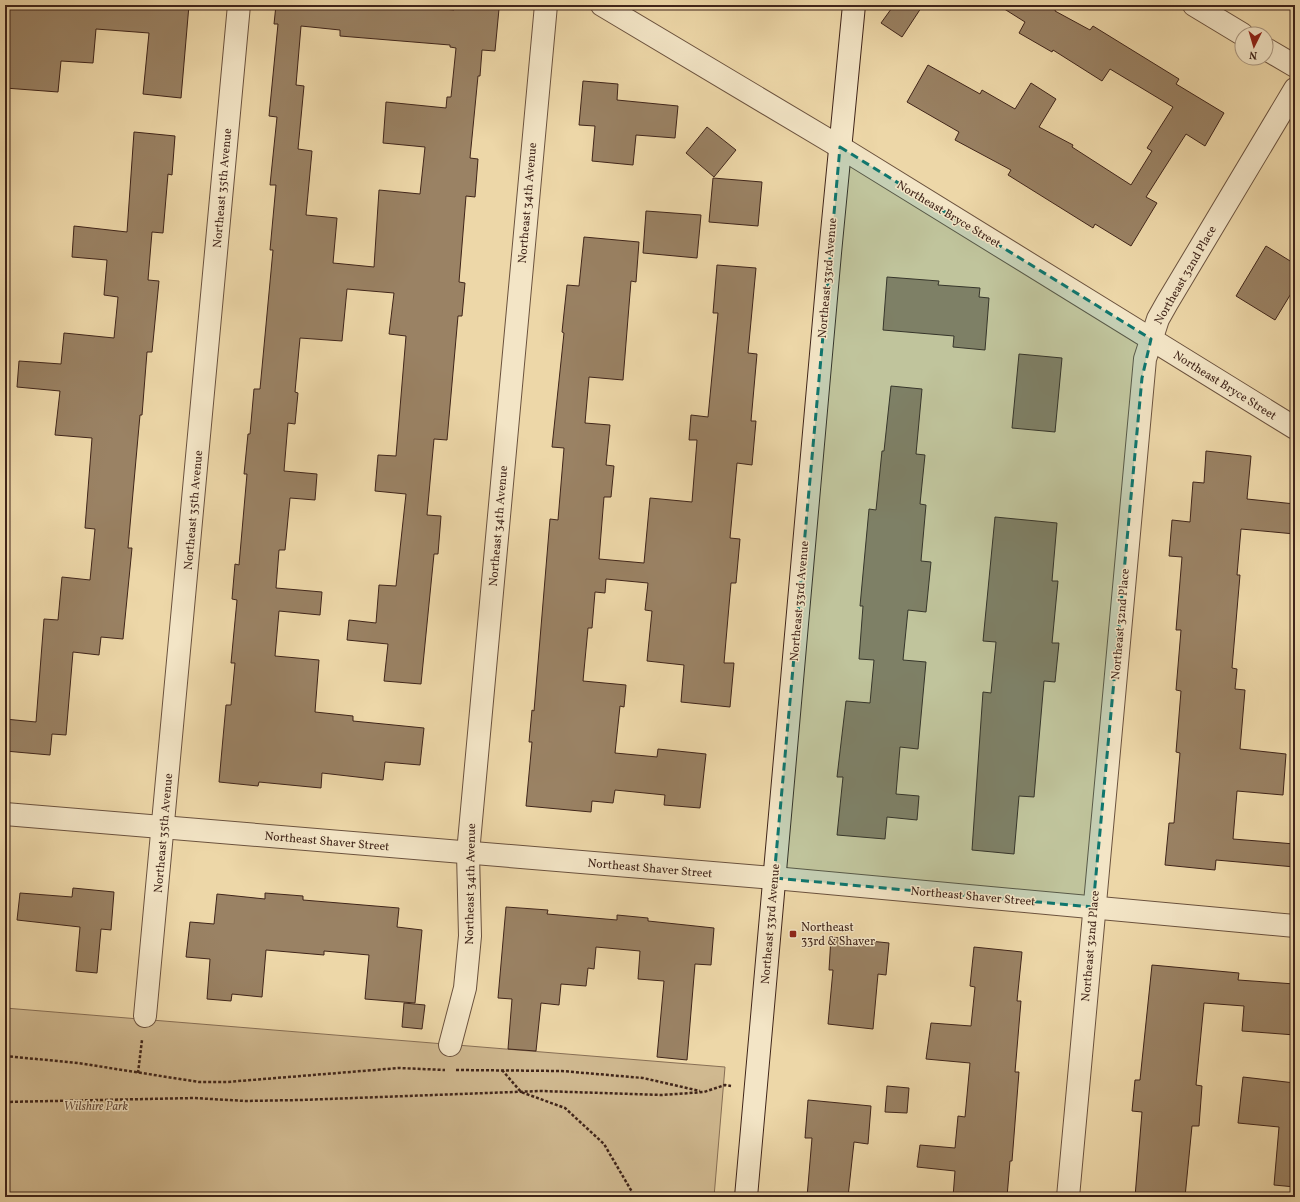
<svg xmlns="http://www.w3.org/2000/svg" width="1300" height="1202" viewBox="0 0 1300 1202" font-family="Vollkorn,serif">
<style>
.green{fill:#d0b990;stroke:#886f55}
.building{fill:#9a8264;stroke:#40251a;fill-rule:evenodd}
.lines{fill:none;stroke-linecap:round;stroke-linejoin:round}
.street-casing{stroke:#6b523e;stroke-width:24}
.secondary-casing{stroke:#40251a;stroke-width:24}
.path{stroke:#40251a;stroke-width:2.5;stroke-dasharray:3 2;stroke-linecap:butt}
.street{stroke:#f3e5c6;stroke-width:22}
.secondary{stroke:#f3e5c6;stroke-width:22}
.marked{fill:#0f766e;fill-opacity:0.2;stroke:#0f766e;stroke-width:3;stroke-dasharray:8 5;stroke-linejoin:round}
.poi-dot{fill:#8f2418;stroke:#f3e5c6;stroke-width:1.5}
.labels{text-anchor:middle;stroke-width:3;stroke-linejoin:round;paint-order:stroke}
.street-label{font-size:12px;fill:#40251a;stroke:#f3e5c6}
.poi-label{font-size:12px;fill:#40251a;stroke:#f3e5c6;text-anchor:start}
.park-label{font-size:12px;font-style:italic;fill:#644a38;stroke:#f3e5c6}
</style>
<rect width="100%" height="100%" fill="#edd7a8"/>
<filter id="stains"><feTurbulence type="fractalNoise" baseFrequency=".005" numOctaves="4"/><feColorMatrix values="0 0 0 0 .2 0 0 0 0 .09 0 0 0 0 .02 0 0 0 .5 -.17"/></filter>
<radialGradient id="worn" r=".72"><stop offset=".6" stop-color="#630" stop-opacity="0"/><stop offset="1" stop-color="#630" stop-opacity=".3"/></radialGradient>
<path class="green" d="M 5,1008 L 725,1067 L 714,1197 L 5,1197 Z"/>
<g class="building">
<path d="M 5,5 L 189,5 L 181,98 L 143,94 L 149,33 L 96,29 L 93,63 L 61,61 L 58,92 L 5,88 Z"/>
<path d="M 276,5 L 400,5 L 454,10 L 455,5 L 499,9 L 495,51 L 482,50 L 480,76 L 478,76 L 470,158 L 478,159 L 475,197 L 466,196 L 459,282 L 465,283 L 462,316 L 458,316 L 447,440 L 434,439 L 427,515 L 441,516 L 438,554 L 434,554 L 421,684 L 384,681 L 388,644 L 347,640 L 349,620 L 376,623 L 379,585 L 396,586 L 406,494 L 375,491 L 378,455 L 396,456 L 406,336 L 389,334 L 394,293 L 347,289 L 342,341 L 300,338 L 295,392 L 298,393 L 295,424 L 288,423 L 284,471 L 317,474 L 315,500 L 290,498 L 285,550 L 279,550 L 276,588 L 322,592 L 320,615 L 279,611 L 275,656 L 319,660 L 315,712 L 353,716 L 353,721 L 424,728 L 420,765 L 385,762 L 383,780 L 322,773 L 321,788 L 259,782 L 258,786 L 219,782 L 226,705 L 231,705 L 235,663 L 231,663 L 237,600 L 232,599 L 235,564 L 239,565 L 247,474 L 244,474 L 248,434 L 250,434 L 254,389 L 260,389 L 273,250 L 270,250 L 276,185 L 270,185 L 277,117 L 269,116 L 278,24 L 274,24 ZM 301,26 L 340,30 L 340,36 L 450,45 L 450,47 L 456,48 L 451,97 L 447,97 L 446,108 L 386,102 L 383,143 L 425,147 L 420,194 L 379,190 L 374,267 L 333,263 L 337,218 L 306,215 L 312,151 L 298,149 L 304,86 L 296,85 Z"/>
<path d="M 894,5 L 923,5 L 902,37 L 881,23 Z"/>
<path d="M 998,5 L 1057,5 L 1055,11 L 1090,30 L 1093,26 L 1179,79 L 1176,84 L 1224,113 L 1205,146 L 1186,134 L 1146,197 L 1157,203 L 1131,246 L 1095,224 L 1093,228 L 1008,175 L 1011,170 L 955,140 L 959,132 L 907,102 L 928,65 L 980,94 L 982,90 L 1015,109 L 1031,83 L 1056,99 L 1039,127 L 1073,145 L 1072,147 L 1131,185 L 1152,151 L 1147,148 L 1173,107 L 1110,69 L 1102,81 L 1053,50 L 1052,52 L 1019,33 L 1025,22 Z"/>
<path d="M 583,81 L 618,84 L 617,100 L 678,106 L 675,138 L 636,135 L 633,165 L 592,161 L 595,126 L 579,125 Z"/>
<path d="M 707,127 L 736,150 L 714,177 L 686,153 Z"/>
<path d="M 134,132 L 175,136 L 172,175 L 168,174 L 163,233 L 152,232 L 148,280 L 159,281 L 152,352 L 147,352 L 142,415 L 140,415 L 128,548 L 132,548 L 123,639 L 101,637 L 99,655 L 73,652 L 66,735 L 52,734 L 50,755 L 5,751 L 5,719 L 36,722 L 44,619 L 58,620 L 62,577 L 90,580 L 95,529 L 85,528 L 92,438 L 55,435 L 60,391 L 17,387 L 19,361 L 61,364 L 64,333 L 114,338 L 118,297 L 104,295 L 107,260 L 72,257 L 74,226 L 127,232 Z"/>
<path d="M 713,178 L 762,182 L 758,226 L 709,222 Z"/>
<path d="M 646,211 L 701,215 L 697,258 L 643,253 Z"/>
<path d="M 584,237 L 639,242 L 636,282 L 631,281 L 623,380 L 589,377 L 585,423 L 610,425 L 606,465 L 614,466 L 611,497 L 604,497 L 599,559 L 644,563 L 650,498 L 692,502 L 697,440 L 689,440 L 691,415 L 708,417 L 718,313 L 713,313 L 717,265 L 756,268 L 748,353 L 757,354 L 751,421 L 756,421 L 752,465 L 737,463 L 730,538 L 740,539 L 736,583 L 731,583 L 724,663 L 734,663 L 730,707 L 681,702 L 684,665 L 647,661 L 652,611 L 645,610 L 648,583 L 606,579 L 605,593 L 595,592 L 592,628 L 588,628 L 583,681 L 626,685 L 624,707 L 620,706 L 615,753 L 657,757 L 658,749 L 706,754 L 700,808 L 664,805 L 665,795 L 615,790 L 613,803 L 592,801 L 591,812 L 526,806 L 532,742 L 529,742 L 532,710 L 534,711 L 550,519 L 558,520 L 564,448 L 552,447 L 564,333 L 562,332 L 567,285 L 579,286 Z"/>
<path d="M 1266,246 L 1295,264 L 1295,287 L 1275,320 L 1236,296 Z"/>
<path d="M 887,277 L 939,281 L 938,285 L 980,288 L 979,297 L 989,298 L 985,350 L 953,347 L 954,336 L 883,330 Z"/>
<path d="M 1019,354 L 1062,358 L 1055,432 L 1012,428 Z"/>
<path d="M 891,386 L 922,389 L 916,454 L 925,455 L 920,504 L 926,505 L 921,561 L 931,562 L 926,612 L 908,610 L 903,660 L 926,662 L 918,749 L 900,747 L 896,794 L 919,796 L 917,820 L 887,817 L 885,839 L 837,835 L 843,777 L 837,777 L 846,701 L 870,703 L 874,660 L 859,659 L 863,606 L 860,606 L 869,509 L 876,510 L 882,451 L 884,451 Z"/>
<path d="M 1206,451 L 1251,456 L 1247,499 L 1295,504 L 1295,534 L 1241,529 L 1237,575 L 1240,575 L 1232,668 L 1237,669 L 1235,689 L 1245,690 L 1240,749 L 1286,754 L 1283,795 L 1237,791 L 1233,839 L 1295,844 L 1295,867 L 1216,860 L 1215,870 L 1165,865 L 1169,823 L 1174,823 L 1180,753 L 1176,752 L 1181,691 L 1176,690 L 1181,630 L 1176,630 L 1182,557 L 1169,556 L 1172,520 L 1190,522 L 1193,482 L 1204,483 Z"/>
<path d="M 995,517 L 1057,523 L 1052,581 L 1058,581 L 1052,643 L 1059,643 L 1055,682 L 1044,681 L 1034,797 L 1019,796 L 1014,854 L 972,850 L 983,692 L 991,693 L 996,642 L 983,641 Z"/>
<path d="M 73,888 L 114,892 L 111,930 L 101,929 L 97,973 L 76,971 L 80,927 L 17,920 L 20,893 L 72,897 Z"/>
<path d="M 265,893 L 303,896 L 303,900 L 399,908 L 397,927 L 422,930 L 415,1003 L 365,999 L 369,955 L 324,951 L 324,955 L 266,950 L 262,997 L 232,994 L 231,1001 L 207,999 L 210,959 L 186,957 L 190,922 L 214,924 L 217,894 L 265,899 Z"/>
<path d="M 506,907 L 548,910 L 547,914 L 617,920 L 617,915 L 648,918 L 648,921 L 714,928 L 711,965 L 695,964 L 687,1060 L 657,1057 L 664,981 L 638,979 L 640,951 L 596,947 L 594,969 L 588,968 L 586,986 L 561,984 L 559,1005 L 541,1003 L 536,1051 L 508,1049 L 512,999 L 498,998 Z"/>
<path d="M 831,937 L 889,943 L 886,975 L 878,974 L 873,1029 L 828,1024 L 833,970 L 829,970 Z"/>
<path d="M 974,947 L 1022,952 L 1017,1001 L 1021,1001 L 1015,1072 L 1019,1072 L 1012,1161 L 1010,1161 L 1007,1197 L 953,1197 L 955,1171 L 917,1167 L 920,1145 L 955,1148 L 958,1116 L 965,1117 L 970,1063 L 926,1059 L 931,1023 L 971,1026 L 975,987 L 970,986 Z"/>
<path d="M 1152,965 L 1239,973 L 1238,980 L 1295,984 L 1295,1035 L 1242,1031 L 1244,1006 L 1204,1003 L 1196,1085 L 1202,1086 L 1199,1126 L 1192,1126 L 1185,1197 L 1135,1197 L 1142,1112 L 1132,1111 L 1135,1080 L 1140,1080 Z"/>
<path d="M 404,1003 L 425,1005 L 422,1029 L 402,1027 Z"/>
<path d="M 1243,1077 L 1295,1083 L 1295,1187 L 1274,1185 L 1279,1127 L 1238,1123 Z"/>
<path d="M 887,1086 L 909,1088 L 907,1113 L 885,1112 Z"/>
<path d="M 808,1100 L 871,1106 L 868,1144 L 854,1142 L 848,1197 L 807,1197 L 812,1138 L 805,1138 Z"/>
</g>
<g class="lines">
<defs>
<g id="street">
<path d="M 602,5 L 840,147 L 1295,428"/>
<path d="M 1194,5 L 1242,34"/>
<path d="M 1266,49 L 1295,66"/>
<path d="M 5,814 L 774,878 L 1295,926"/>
<path d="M 145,1016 L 239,5"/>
<path d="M 450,1045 L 465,988 L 470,936 L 468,853 L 546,5"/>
<path d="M 1068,1197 L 1145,359 L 1158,319 L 1167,303 L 1295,89"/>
</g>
<path id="secondary" d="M 746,1197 L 830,253 L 854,5"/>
</defs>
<use href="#street" class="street-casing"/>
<use href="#secondary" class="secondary-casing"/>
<g class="path">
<path d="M 5,1056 L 78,1063 L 199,1082 L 227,1082 L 399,1068 L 445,1070"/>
<path d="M 456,1070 L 562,1071 L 643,1078 L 700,1091"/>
<path d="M 502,1070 L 521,1092 L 565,1108 L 604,1144 L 635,1197"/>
<path d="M 138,1073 L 142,1040"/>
<path d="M 5,1102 L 194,1098 L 246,1101 L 300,1100 L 541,1091 L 662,1095 L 704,1092 L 725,1085 L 731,1086"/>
</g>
<use href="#street" class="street"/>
<use href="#secondary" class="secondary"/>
</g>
<path class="marked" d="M 840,147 L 1151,339 L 1142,378 L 1093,907 L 774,878 Z"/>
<rect class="poi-dot" x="789" y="930" width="8" height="8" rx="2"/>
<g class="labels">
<g class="street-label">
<text transform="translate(222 188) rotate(-85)" y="4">Northeast 35th Avenue</text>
<text transform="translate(527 203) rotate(-85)" y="4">Northeast 34th Avenue</text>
<text transform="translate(949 214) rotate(31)" y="4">Northeast Bryce Street</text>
<text transform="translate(1185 275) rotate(-60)" y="4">Northeast 32nd Place</text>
<text transform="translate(827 278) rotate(-85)" y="4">Northeast 33rd Avenue</text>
<text transform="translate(1225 385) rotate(32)" y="4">Northeast Bryce Street</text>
<text transform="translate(193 510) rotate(-85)" y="4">Northeast 35th Avenue</text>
<text transform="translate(498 526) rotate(-85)" y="4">Northeast 34th Avenue</text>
<text transform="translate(799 601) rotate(-85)" y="4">Northeast 33rd Avenue</text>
<text transform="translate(1120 624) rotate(-85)" y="4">Northeast 32nd Place</text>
<text transform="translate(163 833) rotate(-85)" y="4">Northeast 35th Avenue</text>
<text transform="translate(327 841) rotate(5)" y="4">Northeast Shaver Street</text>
<text transform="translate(650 868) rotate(5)" y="4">Northeast Shaver Street</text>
<text transform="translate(470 884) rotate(-89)" y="4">Northeast 34th Avenue</text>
<text transform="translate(973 896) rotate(5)" y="4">Northeast Shaver Street</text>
<text transform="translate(770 924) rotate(-85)" y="4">Northeast 33rd Avenue</text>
<text transform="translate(1090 946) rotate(-85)" y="4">Northeast 32nd Place</text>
</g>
<g class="poi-label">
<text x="801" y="931">Northeast<tspan x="801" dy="14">33rd &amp; Shaver</tspan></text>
</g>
<g class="park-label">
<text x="96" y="1110">Wilshire Park</text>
</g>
</g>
<rect width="1300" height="1202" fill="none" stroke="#edd7a8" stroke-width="20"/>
<rect x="6" y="6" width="1288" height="1190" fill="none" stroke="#40251a" stroke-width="2"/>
<rect x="10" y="10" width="1280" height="1182" fill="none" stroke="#40251a"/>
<g transform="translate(1254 46) rotate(185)"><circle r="19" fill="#f3e5c6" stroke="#ab9881"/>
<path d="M0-3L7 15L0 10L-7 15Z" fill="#8f2418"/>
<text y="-6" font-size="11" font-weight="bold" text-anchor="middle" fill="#40251a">N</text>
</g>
<rect width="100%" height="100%" filter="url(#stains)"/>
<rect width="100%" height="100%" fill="url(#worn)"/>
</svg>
